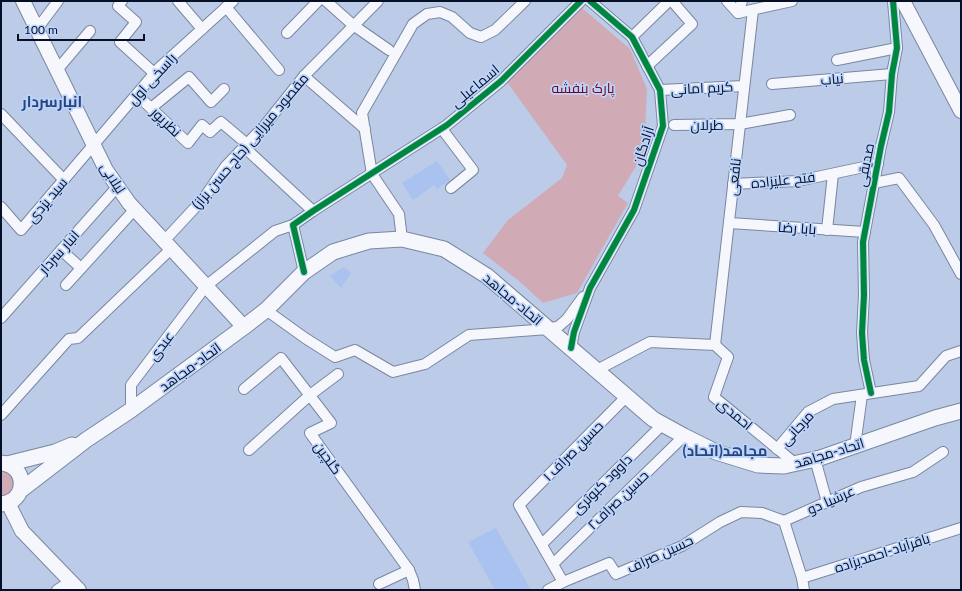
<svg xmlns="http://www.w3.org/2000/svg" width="962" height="591" viewBox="0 0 962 591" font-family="Lato,Cairo,sans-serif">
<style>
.built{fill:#a9c2ef}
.green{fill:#d0abb6}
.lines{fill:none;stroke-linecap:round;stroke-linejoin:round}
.street-casing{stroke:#7a879f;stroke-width:12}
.secondary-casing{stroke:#7a879f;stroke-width:16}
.primary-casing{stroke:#7a879f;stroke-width:17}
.street{stroke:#f5f7fc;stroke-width:10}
.secondary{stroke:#f5f7fc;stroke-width:14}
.primary{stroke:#f5f7fc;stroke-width:15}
.cycleway-casing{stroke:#bcd3fb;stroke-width:8}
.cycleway{stroke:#00873e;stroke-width:6}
.labels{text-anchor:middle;stroke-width:3.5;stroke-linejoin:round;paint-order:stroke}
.street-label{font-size:14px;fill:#051027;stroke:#bcd3fb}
.park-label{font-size:14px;fill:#780318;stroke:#bcd3fb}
.neighbourhood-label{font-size:15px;font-weight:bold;fill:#28467e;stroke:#bcd3fb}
</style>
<rect width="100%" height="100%" fill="#bbcbe8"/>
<g class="built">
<path d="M 437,161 L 450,180 L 437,189 L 434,185 L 413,200 L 402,183 Z"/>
<path d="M 344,267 L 351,273 L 341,288 L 330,276 Z"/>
<path d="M 496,528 L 531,590 L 495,590 L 468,542 Z"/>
</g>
<g class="green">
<path d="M 582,8 L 630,49 L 647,89 L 644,153 L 618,196 L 628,203 L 577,293 L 543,303 L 519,281 L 483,253 L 508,220 L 562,178 L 567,165 L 507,82 Z"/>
<path d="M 1,469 L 6,469 L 16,480 L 12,494 L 1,498 Z"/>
</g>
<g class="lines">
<defs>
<g id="street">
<path d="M 122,1 L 118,6 L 136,22 L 120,42 L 154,73"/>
<path d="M 178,1 L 202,29"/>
<path d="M 326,1 L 353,25 L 389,50"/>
<path d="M 727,1 L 738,13 L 792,1"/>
<path d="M 226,7 L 279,70"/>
<path d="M 738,13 L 742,1"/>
<path d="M 37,29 L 58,1"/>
<path d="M 287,33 L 318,1"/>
<path d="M 632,37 L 669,1"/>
<path d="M 837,60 L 897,48"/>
<path d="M 647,66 L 692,24 L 672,1"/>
<path d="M 57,70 L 90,31"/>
<path d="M 304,76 L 365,129"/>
<path d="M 772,84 L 892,74"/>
<path d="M 660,90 L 744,86"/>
<path d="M 137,95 L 188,143 L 202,125 L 210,132 L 221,122 L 247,144"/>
<path d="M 151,108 L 189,77 L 211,102 L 224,89"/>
<path d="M 1,114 L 64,180"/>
<path d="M 674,125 L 740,124 L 790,115"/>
<path d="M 442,129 L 473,170 L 451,188"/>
<path d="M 244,147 L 313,211"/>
<path d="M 874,183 L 899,178 L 934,225 L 961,274"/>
<path d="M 733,184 L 798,181 L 878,164"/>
<path d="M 1,207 L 21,230 L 159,68 L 233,1"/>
<path d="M 729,223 L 865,232"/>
<path d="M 827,230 L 833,174"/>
<path d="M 402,239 L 399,214 L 372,174 L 362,113 L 413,24 L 427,14 L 440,12 L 452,17 L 470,33 L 481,37 L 495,30 L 525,1"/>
<path d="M 164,241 L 204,198 L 225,167 L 265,125 L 304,76 L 378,1"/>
<path d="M 61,250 L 81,268"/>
<path d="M 304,272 L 293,225 L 313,211 L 447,125 L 501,81 L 581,1"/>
<path d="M 66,285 L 135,209"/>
<path d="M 266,310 L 305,338 L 335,357 L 355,350 L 393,372 L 425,364 L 469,335 L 549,329 L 559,326 L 567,319 L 583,297"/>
<path d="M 1,318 L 117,187"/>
<path d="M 715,345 L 753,10"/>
<path d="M 571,348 L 574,332 L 590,288 L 634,210 L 663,126 L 660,90 L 632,37 L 590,1"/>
<path d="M 597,370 L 650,342 L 715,345 L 728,357 L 714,397 L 796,464"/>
<path d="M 244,389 L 281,358 L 331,423 L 310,433 L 409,570 L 413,580 L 415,590"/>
<path d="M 871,393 L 864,360 L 862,333 L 864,295 L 863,242 L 881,146 L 889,112 L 892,74 L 897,48 L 893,1"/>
<path d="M 131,410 L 131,385 L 206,286 L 275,231 L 293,225"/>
<path d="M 1,415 L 69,339 L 78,338 L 171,249"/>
<path d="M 855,446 L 862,395"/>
<path d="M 777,449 L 808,412 L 833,399 L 919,386 L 946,356 L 961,351"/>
<path d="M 249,450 L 310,395 L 338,374"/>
<path d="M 815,459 L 827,502"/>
<path d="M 542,544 L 663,424"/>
<path d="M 553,564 L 684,436"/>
<path d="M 802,578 L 961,528"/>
<path d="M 563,582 L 609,563 L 616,574 L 682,546 L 720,522 L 741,512 L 762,513 L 784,521"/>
<path d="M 379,584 L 409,570"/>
<path d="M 57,590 L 71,581"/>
<path d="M 548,590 L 563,582 L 519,505 L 627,396"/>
<path d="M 804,590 L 802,578 L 784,521 L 861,487 L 913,472 L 943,452"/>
</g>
<g id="secondary">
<path d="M 23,1 L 106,170 L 129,203 L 244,327"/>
<path d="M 903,1 L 961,111"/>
<path d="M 8,503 L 22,531 L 79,590"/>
</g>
<g id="primary">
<path d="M 1,463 C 28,465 28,502 1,504"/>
<path d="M 7,464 L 55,452 L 72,445"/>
<path d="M 21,490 L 86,440 L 131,410 L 244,327 L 266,310 L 304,272 L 333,252 L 369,241 L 402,239 L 444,249 L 487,276 L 653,419 L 684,436 L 716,452 L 758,465 L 784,466 L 820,458 L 935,418 L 961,411"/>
</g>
</defs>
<use href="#street" class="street-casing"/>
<use href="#secondary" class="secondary-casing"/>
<use href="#primary" class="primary-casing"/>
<use href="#street" class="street"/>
<use href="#secondary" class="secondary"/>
<use href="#primary" class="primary"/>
<defs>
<g id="cycleway">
<path d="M 304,272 L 293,225 L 313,211 L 447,125 L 501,81 L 581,1"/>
<path d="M 571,348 L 574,332 L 590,288 L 634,210 L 663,126 L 660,90 L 632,37 L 590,1"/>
<path d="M 871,393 L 864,360 L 862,333 L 864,295 L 863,242 L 881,146 L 889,112 L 892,74 L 897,48 L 893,1"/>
</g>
</defs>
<use href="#cycleway" class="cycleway-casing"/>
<use href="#cycleway" class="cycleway"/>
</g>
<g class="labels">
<g class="street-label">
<text transform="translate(152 79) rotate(-48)" y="5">راسخی اول</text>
<text transform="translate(832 79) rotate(-5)" y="5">نیاب</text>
<text transform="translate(475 86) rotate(-40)" y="5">اسماعیلی</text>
<text transform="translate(702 88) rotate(-3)" y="5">کریم امانی</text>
<text transform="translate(166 122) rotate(44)" y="5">نظرپور</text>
<text transform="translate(707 125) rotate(-1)" y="5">طرلان</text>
<text transform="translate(250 141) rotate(-50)" y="5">مقصود میرزایی (حاج حسن بزاز)</text>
<text transform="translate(643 146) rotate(-72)" y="5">آزادگان</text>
<text transform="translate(865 165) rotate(-79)" y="5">صدیقی</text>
<text transform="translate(734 177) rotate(-84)" y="5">نافعی</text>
<text transform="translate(113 178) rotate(57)" y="5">لیلابی</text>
<text transform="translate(783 180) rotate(-6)" y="5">فتح علیزاده</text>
<text transform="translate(47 200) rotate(-50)" y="5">سید یزدی</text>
<text transform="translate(797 228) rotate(4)" y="5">بابا رضا</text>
<text transform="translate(59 252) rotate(-48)" y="5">انبار سردار</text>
<text transform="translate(513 299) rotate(40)" y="5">اتحاد-مجاهد</text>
<text transform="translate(161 346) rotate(-53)" y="5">عبدی</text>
<text transform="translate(190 367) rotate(-36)" y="5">اتحاد-مجاهد</text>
<text transform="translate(735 414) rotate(40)" y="5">احمدی</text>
<text transform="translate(797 428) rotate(-47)" y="5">مرجانی</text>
<text transform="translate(573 451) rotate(-45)" y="5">حسین صراف ۱</text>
<text transform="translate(829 453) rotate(-17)" y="5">اتحاد-مجاهد</text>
<text transform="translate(328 458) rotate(54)" y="5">گلچین</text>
<text transform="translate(602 484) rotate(-45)" y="5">داوود کبوتری</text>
<text transform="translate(618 500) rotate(-44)" y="5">حسین صراف۲</text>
<text transform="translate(831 500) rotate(-24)" y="5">عرشیا دو</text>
<text transform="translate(882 553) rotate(-18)" y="5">باقرآباد-احمدیزاده</text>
<text transform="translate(660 554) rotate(-25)" y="5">حسین صراف</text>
</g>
<g class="park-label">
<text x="583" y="93">پارک بنفشه</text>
</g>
<g class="neighbourhood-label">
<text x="52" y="107">انبارسردار</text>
<text x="725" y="456">مجاهد(اتحاد)</text>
</g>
</g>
<rect width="962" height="591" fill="none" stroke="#051027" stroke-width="4"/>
<path d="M18 34v6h126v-6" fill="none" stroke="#051027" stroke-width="2"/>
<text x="24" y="34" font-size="12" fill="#051027" stroke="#bcd3fb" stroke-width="3" paint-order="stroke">100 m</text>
</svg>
